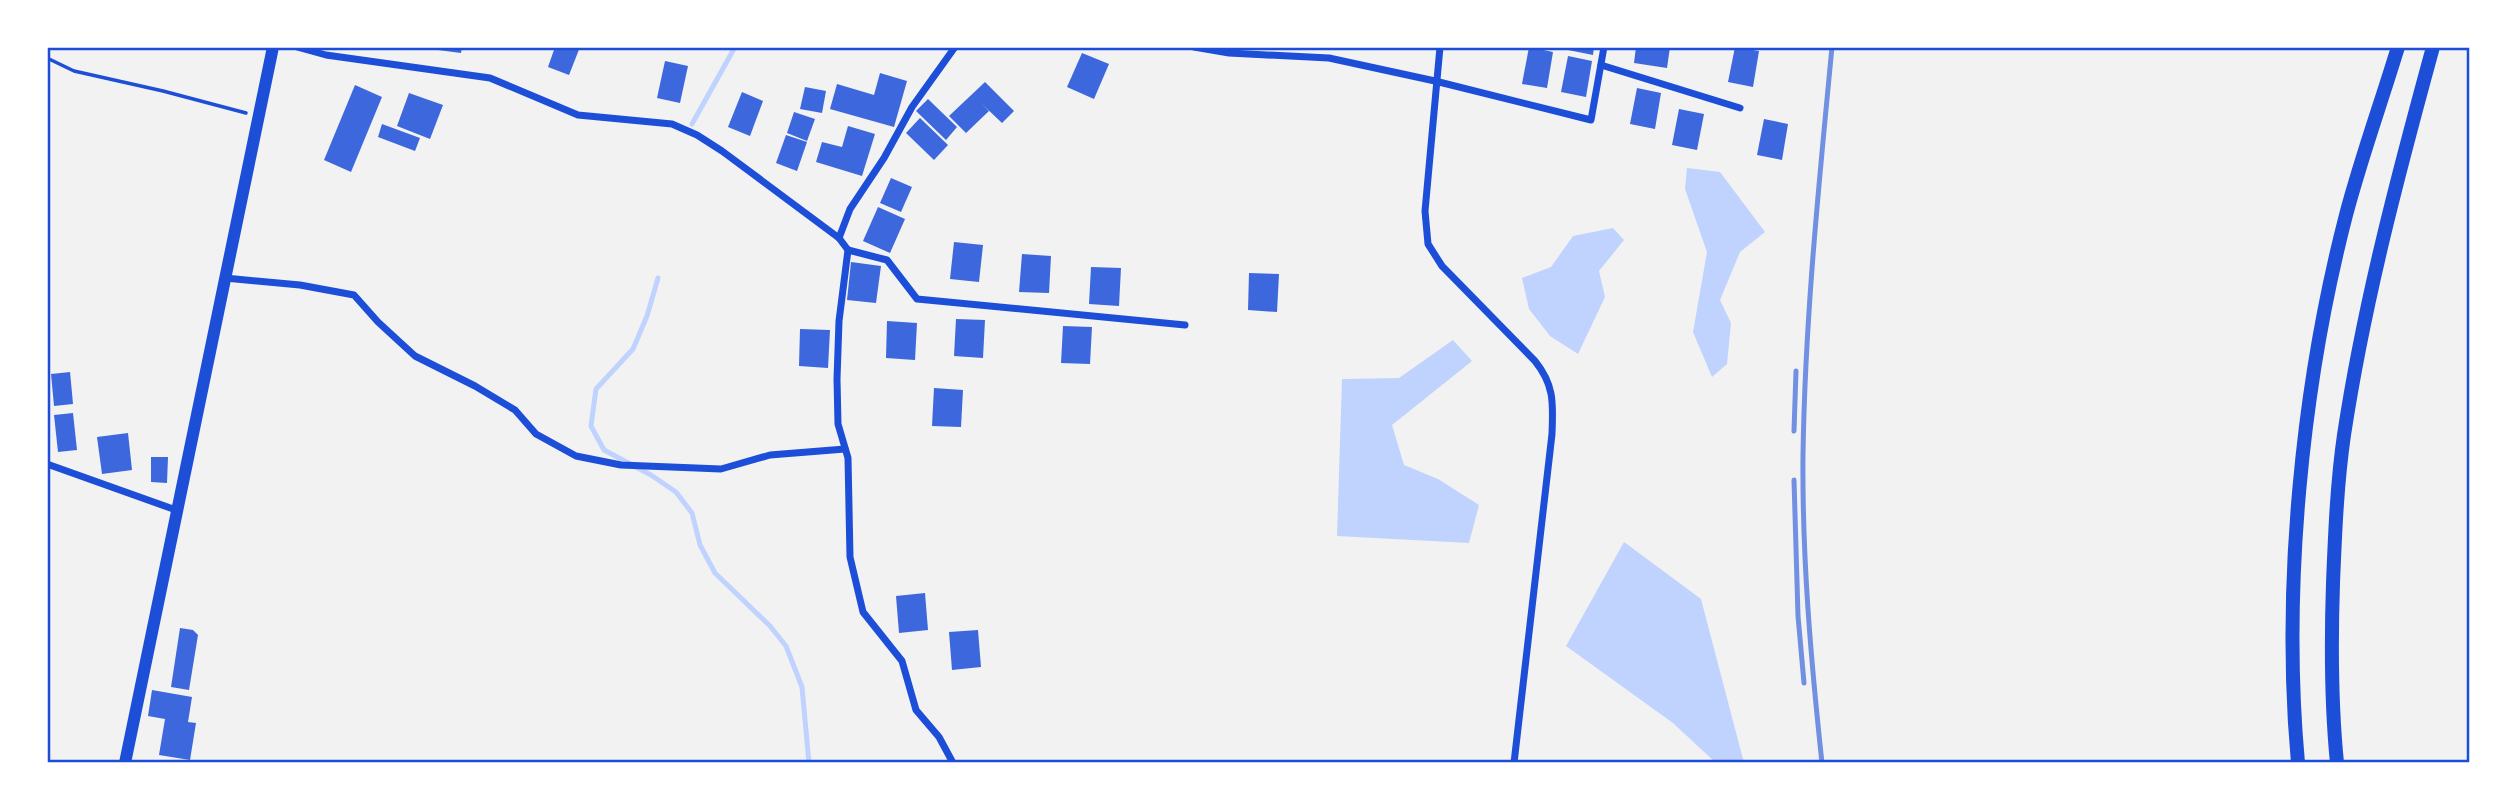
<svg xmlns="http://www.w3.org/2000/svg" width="2517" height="810" viewBox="0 0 2517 810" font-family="'Exo 2',sans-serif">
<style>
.water{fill:#bfd3fe}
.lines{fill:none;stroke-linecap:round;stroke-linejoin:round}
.stream{stroke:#bfd3fe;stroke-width:5}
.building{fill:#3d67dc}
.path{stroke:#1d4ed8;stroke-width:3.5}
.minor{stroke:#1d4ed8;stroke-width:7}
.primary{stroke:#1d4ed8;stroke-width:12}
.motorway{stroke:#1d4ed8;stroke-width:14}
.rail{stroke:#7290e2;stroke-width:5}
.neatline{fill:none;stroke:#1d4ed8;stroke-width:2.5}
</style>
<rect width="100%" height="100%" fill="#f2f2f2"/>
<g class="water">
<path d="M 1687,168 L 1720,172 L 1765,232 L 1740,252 L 1720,300 L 1731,323 L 1727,364 L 1712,377 L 1693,332 L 1707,252 L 1685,189 Z"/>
<path d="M 1613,228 L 1624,240 L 1599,271 L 1605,297 L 1578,354 L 1550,336 L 1529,309 L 1522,278 L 1551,267 L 1573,236 Z"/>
<path d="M 1453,340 L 1472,361 L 1392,425 L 1404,465 L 1438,479 L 1479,505 L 1469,543 L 1337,536 L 1342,379 L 1399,378 Z"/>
<path d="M 1624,542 L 1701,599 L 1744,763 L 1716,763 L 1673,723 L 1566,646 Z"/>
</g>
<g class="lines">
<g class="stream">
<path d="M 692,124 L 735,47"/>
<path d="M 658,278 L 647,316 L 633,349 L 596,389 L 591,426 L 604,450 L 651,475 L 676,492 L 692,513 L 700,545 L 715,573 L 770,626 L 786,646 L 802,687 L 809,763"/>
</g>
</g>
<g class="building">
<path d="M 439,47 L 462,47 L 461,53 L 438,50 Z"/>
<path d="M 555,47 L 580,47 L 569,75 L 548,67 Z"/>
<path d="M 1529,47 L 1553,52 L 1547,88 L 1522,84 Z"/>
<path d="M 1569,47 L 1594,47 L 1593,55 L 1568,50 Z"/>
<path d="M 1636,47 L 1670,47 L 1667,68 L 1634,63 Z"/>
<path d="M 1735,47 L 1759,51 L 1753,87 L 1728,82 Z"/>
<path d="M 1082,53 L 1109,64 L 1094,99 L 1067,87 Z"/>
<path d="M 1568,56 L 1592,61 L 1586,97 L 1561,92 Z"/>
<path d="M 665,61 L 688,66 L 680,103 L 657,98 Z"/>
<path d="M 880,73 L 907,81 L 894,127 L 830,109 L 837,84 L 874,95 Z"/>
<path d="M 985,82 L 1014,111 L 1002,123 L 981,103 L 989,111 L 966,133 L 949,116 Z"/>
<path d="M 355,85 L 382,97 L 351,172 L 324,160 Z"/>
<path d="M 805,87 L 826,91 L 822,113 L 800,109 Z"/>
<path d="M 1637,88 L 1661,93 L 1655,129 L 1630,124 Z"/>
<path d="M 742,92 L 763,101 L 750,136 L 728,127 Z"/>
<path d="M 409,93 L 443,105 L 430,139 L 397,126 Z"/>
<path d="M 928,99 L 957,127 L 946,140 L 916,111 Z"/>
<path d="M 1679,109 L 1704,114 L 1697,150 L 1672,145 Z"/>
<path d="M 794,112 L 815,119 L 807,141 L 787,133 Z"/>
<path d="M 920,118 L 948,145 L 934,160 L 906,133 Z"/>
<path d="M 1764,119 L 1788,124 L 1782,160 L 1757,155 Z"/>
<path d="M 382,124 L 420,138 L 415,151 L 378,137 Z"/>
<path d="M 848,126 L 875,134 L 862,176 L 816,162 L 822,142 L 842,147 Z"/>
<path d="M 786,135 L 807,142 L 797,171 L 776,163 Z"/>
<path d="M 891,178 L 912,187 L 901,212 L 880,203 Z"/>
<path d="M 878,207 L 905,219 L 890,253 L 863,241 Z"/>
<path d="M 954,242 L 983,245 L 979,282 L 950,279 Z"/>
<path d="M 1022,254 L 1051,256 L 1049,293 L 1019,292 Z"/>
<path d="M 851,262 L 881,266 L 876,303 L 847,300 Z"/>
<path d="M 1091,267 L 1121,268 L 1119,306 L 1089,304 Z"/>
<path d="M 1249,273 L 1279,274 L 1277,312 L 1248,310 Z"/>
<path d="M 956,319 L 985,320 L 983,358 L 954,356 Z"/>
<path d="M 887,321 L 917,323 L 915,360 L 886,358 Z"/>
<path d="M 1063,326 L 1092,327 L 1090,364 L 1061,363 Z"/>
<path d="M 800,329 L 830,330 L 828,368 L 799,366 Z"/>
<path d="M 70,372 L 73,404 L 54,406 L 51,374 Z"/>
<path d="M 934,388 L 963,390 L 961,427 L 932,426 Z"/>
<path d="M 73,413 L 77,450 L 58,452 L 54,415 Z"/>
<path d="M 128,433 L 132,470 L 102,474 L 97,437 Z"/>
<path d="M 151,457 L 168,457 L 167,483 L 151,482 Z"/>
<path d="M 925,593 L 928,630 L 899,633 L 896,596 Z"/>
<path d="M 180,628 L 193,630 L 198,635 L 189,690 L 171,687 Z"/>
<path d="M 978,630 L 981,667 L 952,670 L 949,632 Z"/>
<path d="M 152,690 L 192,697 L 188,722 L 196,723 L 190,760 L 159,755 L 165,719 L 148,716 Z"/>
</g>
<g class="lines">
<path class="path" d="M 47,58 L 74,71 L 163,91 L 246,113"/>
<g class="minor">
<path d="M 297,47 L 326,55 L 490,78 L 578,115 L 672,124 L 697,135 L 722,151 L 839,238 L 848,250 L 839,321 L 837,379 L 838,424 L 848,458 L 850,557 L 863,612 L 902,661 L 916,710 L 939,737 L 953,763"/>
<path d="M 1194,47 L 1229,53 L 1329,58 L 1435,81 L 1591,120 L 1604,47"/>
<path d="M 1440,47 L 1425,211 L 1428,244 L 1442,266 L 1535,361 C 1555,386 1553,404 1552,434 L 1514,763"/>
<path d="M 1601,65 L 1740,108"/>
<path d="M 839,238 L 850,209 L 884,158 L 912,107 L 955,47"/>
<path d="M 848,250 L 887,260 L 917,299 L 1185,325"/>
<path d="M 225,278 L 300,285 L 354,295 L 378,322 L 415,356 L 475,386 L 515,410 L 536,434 L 576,456 L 621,465 L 721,469 L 770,455 L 845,449"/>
<path d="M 47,464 L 176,510"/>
</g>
<path class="primary" d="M 125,763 L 273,47"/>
<g class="motorway">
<path d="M 2298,763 C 2282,588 2302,385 2346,215 C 2361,158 2381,103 2398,47"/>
<path d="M 2337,763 C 2331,703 2331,643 2333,583 C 2335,534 2337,483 2344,435 C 2364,303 2398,175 2433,47"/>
</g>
<g class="rail">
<path d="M 1794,431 L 1796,371"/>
<path d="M 1794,480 L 1798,616 L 1804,683"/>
<path d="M 1822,763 C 1811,661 1802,558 1803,455 C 1805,319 1819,183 1832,47"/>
</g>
</g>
<rect width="2517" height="810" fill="none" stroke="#ffffff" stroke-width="98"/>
<rect x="49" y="49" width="2419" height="712" class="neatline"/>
</svg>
